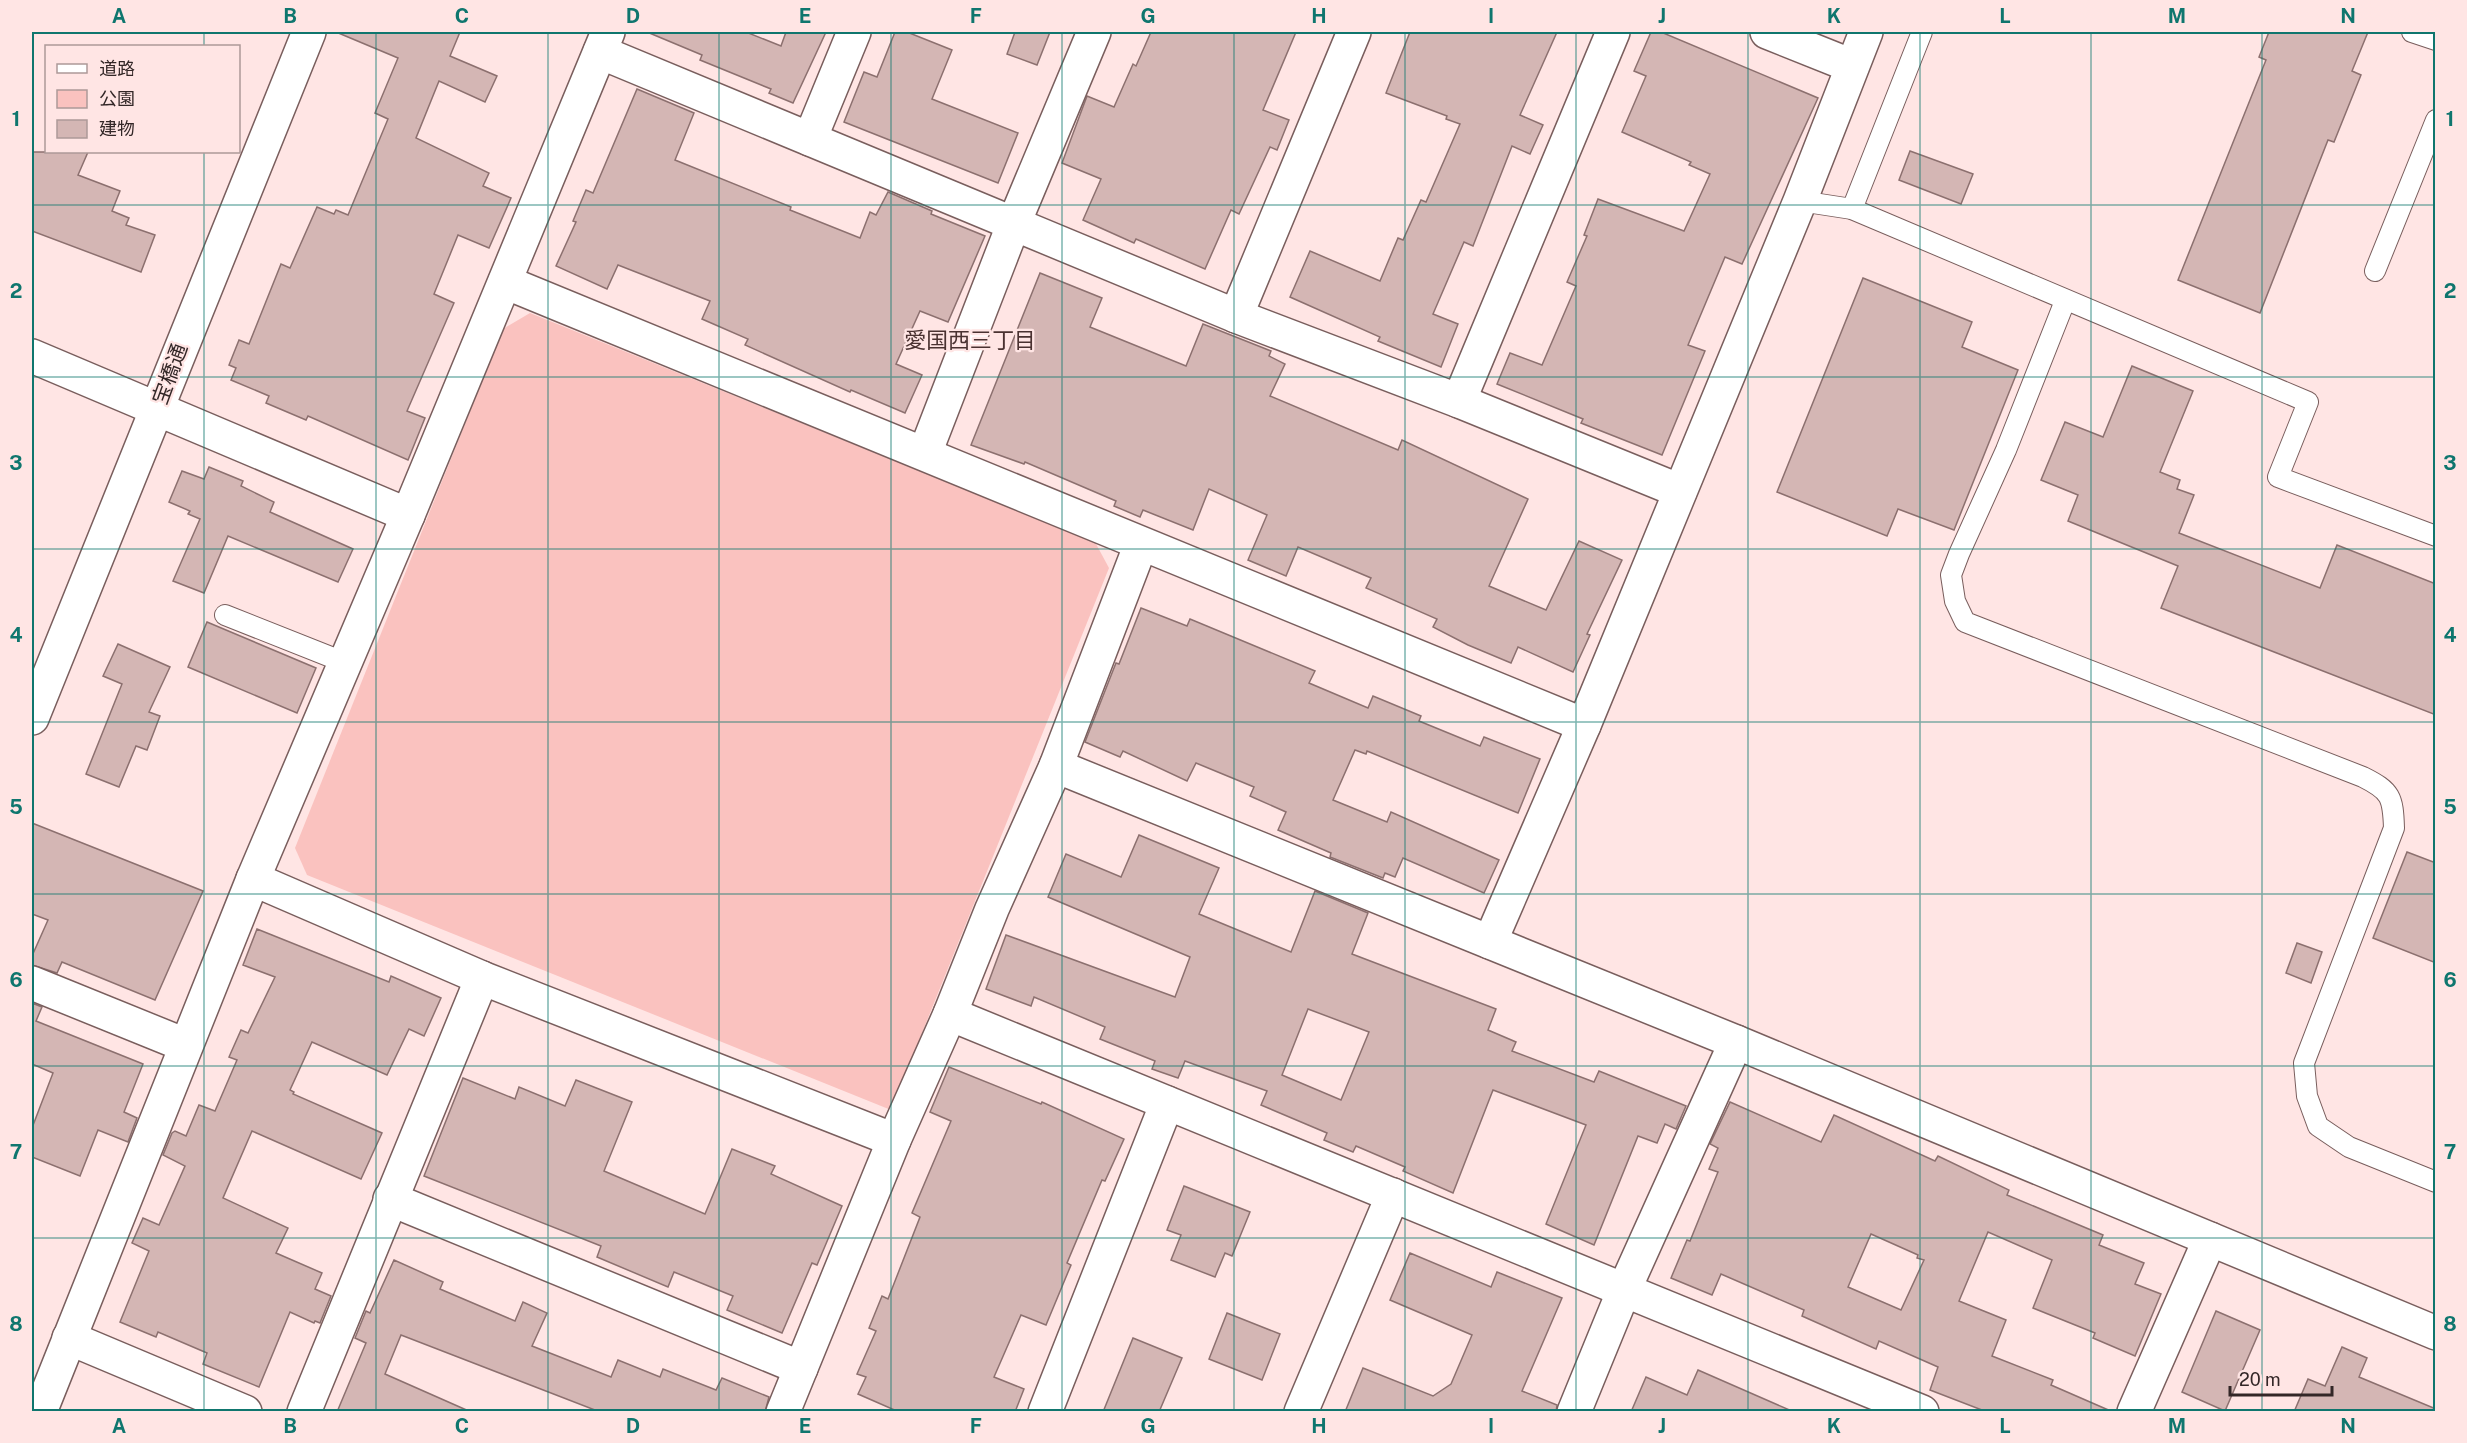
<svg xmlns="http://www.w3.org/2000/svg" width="2467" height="1443" viewBox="0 0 2467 1443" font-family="'Public Sans','Noto Sans JP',sans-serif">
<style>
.green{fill:#fac2bf}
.building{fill:#d4b6b4;stroke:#8c706f;stroke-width:1.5;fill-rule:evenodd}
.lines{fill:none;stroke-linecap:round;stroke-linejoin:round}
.service-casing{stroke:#795e5d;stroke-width:22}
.minor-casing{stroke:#795e5d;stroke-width:36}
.tertiary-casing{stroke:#795e5d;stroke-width:36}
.service{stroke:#fff;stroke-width:20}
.minor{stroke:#fff;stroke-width:33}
.tertiary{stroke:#fff;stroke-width:33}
.grid{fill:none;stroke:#0f766e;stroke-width:1.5;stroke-opacity:0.55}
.labels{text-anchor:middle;stroke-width:4.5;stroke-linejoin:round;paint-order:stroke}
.street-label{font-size:21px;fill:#332727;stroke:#ffe5e4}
.neighbourhood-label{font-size:22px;fill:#4a3231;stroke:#ffe5e4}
.neatline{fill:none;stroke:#0f766e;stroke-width:2}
.grid-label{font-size:20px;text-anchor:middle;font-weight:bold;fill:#0f766e}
</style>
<rect width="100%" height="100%" fill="#ffe5e4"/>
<path class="green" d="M 530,313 L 1095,542 L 1109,568 L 891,1110 L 307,875 L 295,848 L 503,329 Z"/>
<g class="building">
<path d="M 336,32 L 460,32 L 450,56 L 497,76 L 485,102 L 439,81 L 416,138 L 489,173 L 483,186 L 511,198 L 489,248 L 458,235 L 434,294 L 454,303 L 407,411 L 425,418 L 408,460 L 308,416 L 306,420 L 266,403 L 269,396 L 231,380 L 236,368 L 229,365 L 239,340 L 249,344 L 281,264 L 290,268 L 317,207 L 334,214 L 336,210 L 348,215 L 388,119 L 375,113 L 398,58 Z"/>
<path d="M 647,32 L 746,32 L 781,46 L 786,32 L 826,32 L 793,103 L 769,93 L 771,89 L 700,60 L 702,55 Z"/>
<path d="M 895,32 L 907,32 L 952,50 L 932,99 L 1018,133 L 998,183 L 844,122 L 864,72 L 877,77 Z"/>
<path d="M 1015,32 L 1050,32 L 1037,65 L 1007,54 Z"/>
<path d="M 1151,32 L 1296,32 L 1263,110 L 1289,120 L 1277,150 L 1270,147 L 1239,214 L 1231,210 L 1205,269 L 1136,239 L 1134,243 L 1083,220 L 1101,179 L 1062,163 L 1087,96 L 1114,107 L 1133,64 L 1136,66 Z"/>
<path d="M 1410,32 L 1557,32 L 1520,115 L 1543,125 L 1530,154 L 1512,146 L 1473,246 L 1464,242 L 1433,314 L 1458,324 L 1441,367 L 1378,341 L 1380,337 L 1290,297 L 1310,251 L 1380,281 L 1398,238 L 1403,240 L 1421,200 L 1426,202 L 1460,124 L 1446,119 L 1447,116 L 1386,93 Z"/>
<path d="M 1651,32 L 1661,32 L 1818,98 L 1742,264 L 1725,257 L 1688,345 L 1705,351 L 1662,455 L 1581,423 L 1583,419 L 1497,384 L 1510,353 L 1542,365 L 1576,286 L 1567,282 L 1587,236 L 1584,235 L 1598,199 L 1684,231 L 1710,174 L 1689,165 L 1691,162 L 1622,132 L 1646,76 L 1634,71 Z"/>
<path d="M 2269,32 L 2368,32 L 2352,71 L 2361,75 L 2334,142 L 2328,140 L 2260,313 L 2178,280 L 2266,60 L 2259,57 Z"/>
<path d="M 637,89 L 694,113 L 675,160 L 791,207 L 790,210 L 860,238 L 870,212 L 876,215 L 888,192 L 932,211 L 931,214 L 985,236 L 948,322 L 920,311 L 896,364 L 922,375 L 905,413 L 851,390 L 850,392 L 745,345 L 748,339 L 702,319 L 710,301 L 618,265 L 607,289 L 556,266 L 576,222 L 573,221 L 586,190 L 593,193 Z"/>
<path d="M 1910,151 L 1973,174 L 1961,204 L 1899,180 Z"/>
<path d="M 32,152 L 88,152 L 78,175 L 120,191 L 112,211 L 129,218 L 126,225 L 155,235 L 141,272 L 32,231 Z"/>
<path d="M 1040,273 L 1102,298 L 1090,327 L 1186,366 L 1203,324 L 1271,351 L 1269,356 L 1285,364 L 1270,396 L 1398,450 L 1402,440 L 1528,499 L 1489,586 L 1546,610 L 1579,541 L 1622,560 L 1587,634 L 1590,635 L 1573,672 L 1518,647 L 1511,663 L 1468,645 L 1433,627 L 1437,619 L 1366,588 L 1371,578 L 1298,547 L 1286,576 L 1248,560 L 1267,515 L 1209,489 L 1193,530 L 1143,510 L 1140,517 L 1114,506 L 1116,501 L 1025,462 L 1024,464 L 971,445 Z"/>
<path d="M 1863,278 L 1972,322 L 1962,347 L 2018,370 L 1954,530 L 1898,509 L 1887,536 L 1777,492 Z"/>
<path d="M 2132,366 L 2193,391 L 2160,472 L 2180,480 L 2177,489 L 2194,495 L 2179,533 L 2320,588 L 2337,545 L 2436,584 L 2436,715 L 2161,608 L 2178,566 L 2068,521 L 2078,495 L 2041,480 L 2065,422 L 2103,437 Z"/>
<path d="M 209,467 L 243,481 L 241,486 L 274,502 L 270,512 L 353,549 L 338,582 L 228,536 L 204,593 L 173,581 L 200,519 L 188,514 L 190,511 L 169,502 L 182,471 L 204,479 Z"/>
<path d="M 1141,608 L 1187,626 L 1190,619 L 1315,671 L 1309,683 L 1368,708 L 1373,696 L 1421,716 L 1419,721 L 1480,746 L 1484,737 L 1540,759 L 1518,813 L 1367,751 L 1366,754 L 1355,750 L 1333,800 L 1387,822 L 1391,812 L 1499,860 L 1484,893 L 1403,858 L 1395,877 L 1385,873 L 1383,878 L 1330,857 L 1331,853 L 1278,830 L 1286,812 L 1250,796 L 1254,787 L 1196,763 L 1187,781 L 1123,751 L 1120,757 L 1085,742 L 1112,673 L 1116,663 L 1119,664 Z"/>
<path d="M 207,622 L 316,668 L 297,713 L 188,667 Z"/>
<path d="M 118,644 L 170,667 L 149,712 L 160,716 L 147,750 L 136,746 L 119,787 L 86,774 L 122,684 L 103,676 Z"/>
<path d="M 32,823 L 203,891 L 155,1000 L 62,962 L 57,973 L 32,965 L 32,956 L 48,920 L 32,914 Z"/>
<path d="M 1139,835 L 1219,868 L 1199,914 L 1291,952 L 1315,891 L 1368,913 L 1352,954 L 1496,1009 L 1488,1030 L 1516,1042 L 1512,1051 L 1594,1082 L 1599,1071 L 1686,1106 L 1676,1129 L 1665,1124 L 1657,1143 L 1638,1136 L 1594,1245 L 1546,1224 L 1586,1125 L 1493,1090 L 1453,1193 L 1403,1171 L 1405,1167 L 1356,1146 L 1353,1152 L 1324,1140 L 1327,1133 L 1261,1105 L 1267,1091 L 1185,1061 L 1178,1078 L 1152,1069 L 1155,1061 L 1100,1039 L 1105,1027 L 1034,997 L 1031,1006 L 986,989 L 1006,935 L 1175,997 L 1190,957 L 1048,897 L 1066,854 L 1121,877 ZM 1308,1009 L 1369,1032 L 1341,1100 L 1282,1075 Z"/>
<path d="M 2407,852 L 2436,863 L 2436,963 L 2373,938 Z"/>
<path d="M 257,929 L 389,982 L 391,976 L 441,998 L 424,1036 L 409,1029 L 387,1075 L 312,1042 L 290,1090 L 294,1092 L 293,1094 L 382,1133 L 361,1179 L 252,1131 L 223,1198 L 288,1228 L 276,1253 L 322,1273 L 315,1289 L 331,1296 L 320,1323 L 315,1321 L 314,1323 L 290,1312 L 259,1387 L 203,1364 L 207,1353 L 158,1332 L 156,1337 L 120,1322 L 149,1251 L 132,1243 L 143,1218 L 159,1225 L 185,1166 L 163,1155 L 172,1133 L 175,1131 L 186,1136 L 199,1105 L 215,1111 L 237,1060 L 229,1057 L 241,1030 L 248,1033 L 275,977 L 243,965 Z"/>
<path d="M 2297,943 L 2322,952 L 2311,983 L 2286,973 Z"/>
<path d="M 32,1003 L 42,1007 L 36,1021 L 143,1064 L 124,1112 L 137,1118 L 128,1142 L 98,1130 L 80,1176 L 32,1157 L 32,1128 L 53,1073 L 32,1064 Z"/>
<path d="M 949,1067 L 1041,1104 L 1042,1102 L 1124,1139 L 1105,1181 L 1102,1180 L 1067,1263 L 1071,1265 L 1046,1325 L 1021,1315 L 994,1377 L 1024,1389 L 1015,1412 L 899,1412 L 858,1394 L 866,1377 L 857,1374 L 876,1331 L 869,1328 L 882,1296 L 888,1299 L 920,1217 L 912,1213 L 951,1121 L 930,1112 Z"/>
<path d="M 463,1078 L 515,1099 L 519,1087 L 565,1106 L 576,1080 L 632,1102 L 604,1171 L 705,1214 L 732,1149 L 775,1166 L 771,1174 L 842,1206 L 817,1265 L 812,1263 L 782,1333 L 727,1310 L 733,1296 L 674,1272 L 668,1287 L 597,1257 L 601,1246 L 424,1176 Z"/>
<path d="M 1730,1102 L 1821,1142 L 1834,1115 L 1935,1161 L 1938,1156 L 2009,1190 L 2007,1195 L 2103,1235 L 2099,1245 L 2144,1263 L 2135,1284 L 2161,1294 L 2135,1356 L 2093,1338 L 2095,1333 L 2033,1308 L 2052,1260 L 1988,1232 L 1959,1301 L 2006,1320 L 1992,1356 L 2053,1380 L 2051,1385 L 2113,1412 L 1987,1412 L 1930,1390 L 1938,1367 L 1879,1341 L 1876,1349 L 1802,1316 L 1804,1310 L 1721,1274 L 1712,1295 L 1671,1278 L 1687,1240 L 1690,1241 L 1718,1172 L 1709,1169 L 1718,1148 L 1710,1144 ZM 1871,1234 L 1918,1255 L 1917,1258 L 1924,1260 L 1901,1310 L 1848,1287 Z"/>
<path d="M 1184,1186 L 1250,1212 L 1232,1256 L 1225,1253 L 1215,1277 L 1171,1260 L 1181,1235 L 1167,1230 Z"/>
<path d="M 1410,1253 L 1491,1287 L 1497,1272 L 1562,1298 L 1522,1391 L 1557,1405 L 1556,1412 L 1345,1412 L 1363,1368 L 1433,1396 L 1451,1384 L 1472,1335 L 1390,1300 Z"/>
<path d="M 394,1260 L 443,1282 L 440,1289 L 515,1321 L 523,1302 L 547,1313 L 532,1346 L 611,1377 L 618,1360 L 660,1377 L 663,1369 L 716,1390 L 722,1378 L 769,1397 L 765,1412 L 600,1412 L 401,1335 L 385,1374 L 471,1412 L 337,1412 L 366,1343 L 355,1338 L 366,1311 L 370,1313 Z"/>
<path d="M 2216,1311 L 2260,1330 L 2225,1411 L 2182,1392 Z"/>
<path d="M 1227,1313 L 1280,1334 L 1262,1380 L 1209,1359 Z"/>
<path d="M 1133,1338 L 1182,1358 L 1159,1412 L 1103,1412 Z"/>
<path d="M 2342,1347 L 2367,1358 L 2359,1377 L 2436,1409 L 2436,1412 L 2294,1412 L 2308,1379 L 2325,1386 Z"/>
<path d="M 1698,1370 L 1794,1412 L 1631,1412 L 1646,1377 L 1687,1395 Z"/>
</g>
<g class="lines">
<defs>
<g id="service">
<path d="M 2412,32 L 2436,40"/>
<path d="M 1800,201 L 1852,209 L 2308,402 L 2278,477 L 2436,536"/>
<path d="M 1852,209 L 1922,32"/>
<path d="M 2375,271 L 2436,120"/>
<path d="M 2065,301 L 2006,450 L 1959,554 L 1951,575 L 1955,601 L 1965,622 L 2363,777 C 2391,791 2393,797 2394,828 L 2304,1063 L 2307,1096 L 2318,1126 L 2349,1147 L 2436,1182"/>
<path d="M 225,615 L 346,663"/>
</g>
<g id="minor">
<path d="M 1767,32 L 1852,66"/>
<path d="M 600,52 L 1236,316 L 1459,401 L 1680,491"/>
<path d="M 810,139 L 854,32"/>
<path d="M 505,282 L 1584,725"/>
<path d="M 1236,316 L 1354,32"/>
<path d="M 32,356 L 408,515"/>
<path d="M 1459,401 L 1613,32"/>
<path d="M 925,453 L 1014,223 L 1094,32"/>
<path d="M 1056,766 L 1736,1042 L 2436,1333"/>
<path d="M 253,879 L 482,978 L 894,1140"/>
<path d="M 1490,942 L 1584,725 L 1800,201 L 1866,32"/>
<path d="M 32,983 L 185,1045"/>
<path d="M 950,1014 L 1922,1412"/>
<path d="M 390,1199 L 801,1368"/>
<path d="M 69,1338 L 245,1412"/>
<path d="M 40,1412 L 253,879 L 408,515 L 608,32"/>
<path d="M 304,1412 L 482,978"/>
<path d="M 783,1412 L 894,1140 L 950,1014 L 992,909 L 1056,766 L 1141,544"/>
<path d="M 1045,1412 L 1167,1103"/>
<path d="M 1301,1412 L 1393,1195"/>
<path d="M 1574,1412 L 1624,1290 L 1736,1042"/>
<path d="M 2134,1412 L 2210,1239"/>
</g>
<path id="tertiary" d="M 32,718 L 309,32"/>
</defs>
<use href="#service" class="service-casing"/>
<use href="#minor" class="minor-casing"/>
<use href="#tertiary" class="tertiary-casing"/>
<use href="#service" class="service"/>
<use href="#minor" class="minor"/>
<use href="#tertiary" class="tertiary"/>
</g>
<path class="grid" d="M 204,32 L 204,46M 376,32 L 376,1412M 548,32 L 548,1412M 719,32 L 719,1412M 891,32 L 891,1412M 1062,32 L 1062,1412M 1234,32 L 1234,1412M 1405,32 L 1405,1412M 1576,32 L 1576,1412M 1748,32 L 1748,1412M 1920,32 L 1920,1412M 2091,32 L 2091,1412M 2262,32 L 2262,1412M 204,152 L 204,1412M 32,205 L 2436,205M 32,377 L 2436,377M 32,549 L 2436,549M 32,722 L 2436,722M 32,894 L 2436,894M 32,1066 L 2436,1066M 32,1238 L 2436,1238"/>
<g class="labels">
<g class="street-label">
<text transform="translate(170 374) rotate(-70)" y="7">宝橋通</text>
</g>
<g class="neighbourhood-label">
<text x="970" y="348">愛国西三丁目</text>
</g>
</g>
<rect width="2467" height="1443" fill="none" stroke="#ffe5e4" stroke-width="66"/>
<rect x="45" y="45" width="195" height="108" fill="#ffe5e4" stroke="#ad9998" stroke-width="1.5"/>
<rect x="57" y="64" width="30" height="9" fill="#ffffff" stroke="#ad9998" stroke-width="1.5"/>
<text x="99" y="75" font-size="18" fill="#332727">道路</text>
<rect x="57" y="90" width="30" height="18" fill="#fac2bf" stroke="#ad9998" stroke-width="1.5"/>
<text x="99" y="105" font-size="18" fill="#332727">公園</text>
<rect x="57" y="120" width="30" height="18" fill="#d4b6b4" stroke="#ad9998" stroke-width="1.5"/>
<text x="99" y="135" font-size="18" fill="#332727">建物</text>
<path d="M2230 1386v9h102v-9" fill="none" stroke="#332727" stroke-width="3"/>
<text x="2239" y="1386" font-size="18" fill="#332727" stroke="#ffe5e4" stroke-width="4.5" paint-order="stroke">20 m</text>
<rect x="33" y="33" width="2401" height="1377" class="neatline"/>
<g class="grid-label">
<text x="119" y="23">A</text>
<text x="290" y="23">B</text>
<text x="462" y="23">C</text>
<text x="633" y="23">D</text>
<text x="805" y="23">E</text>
<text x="976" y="23">F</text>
<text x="1148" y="23">G</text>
<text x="1319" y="23">H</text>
<text x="1491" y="23">I</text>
<text x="1662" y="23">J</text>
<text x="1834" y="23">K</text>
<text x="2005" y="23">L</text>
<text x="2177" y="23">M</text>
<text x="2348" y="23">N</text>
<text x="16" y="126">1</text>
<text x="2450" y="126">1</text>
<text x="16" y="298">2</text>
<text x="2450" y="298">2</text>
<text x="16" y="470">3</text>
<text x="2450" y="470">3</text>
<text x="16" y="642">4</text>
<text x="2450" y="642">4</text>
<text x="16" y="814">5</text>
<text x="2450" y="814">5</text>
<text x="16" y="987">6</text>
<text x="2450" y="987">6</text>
<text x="16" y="1159">7</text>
<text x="2450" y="1159">7</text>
<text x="16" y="1331">8</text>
<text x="2450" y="1331">8</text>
<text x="119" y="1433">A</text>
<text x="290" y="1433">B</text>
<text x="462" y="1433">C</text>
<text x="633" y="1433">D</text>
<text x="805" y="1433">E</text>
<text x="976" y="1433">F</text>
<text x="1148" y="1433">G</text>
<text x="1319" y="1433">H</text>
<text x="1491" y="1433">I</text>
<text x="1662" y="1433">J</text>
<text x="1834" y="1433">K</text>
<text x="2005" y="1433">L</text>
<text x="2177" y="1433">M</text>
<text x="2348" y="1433">N</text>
</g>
</svg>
